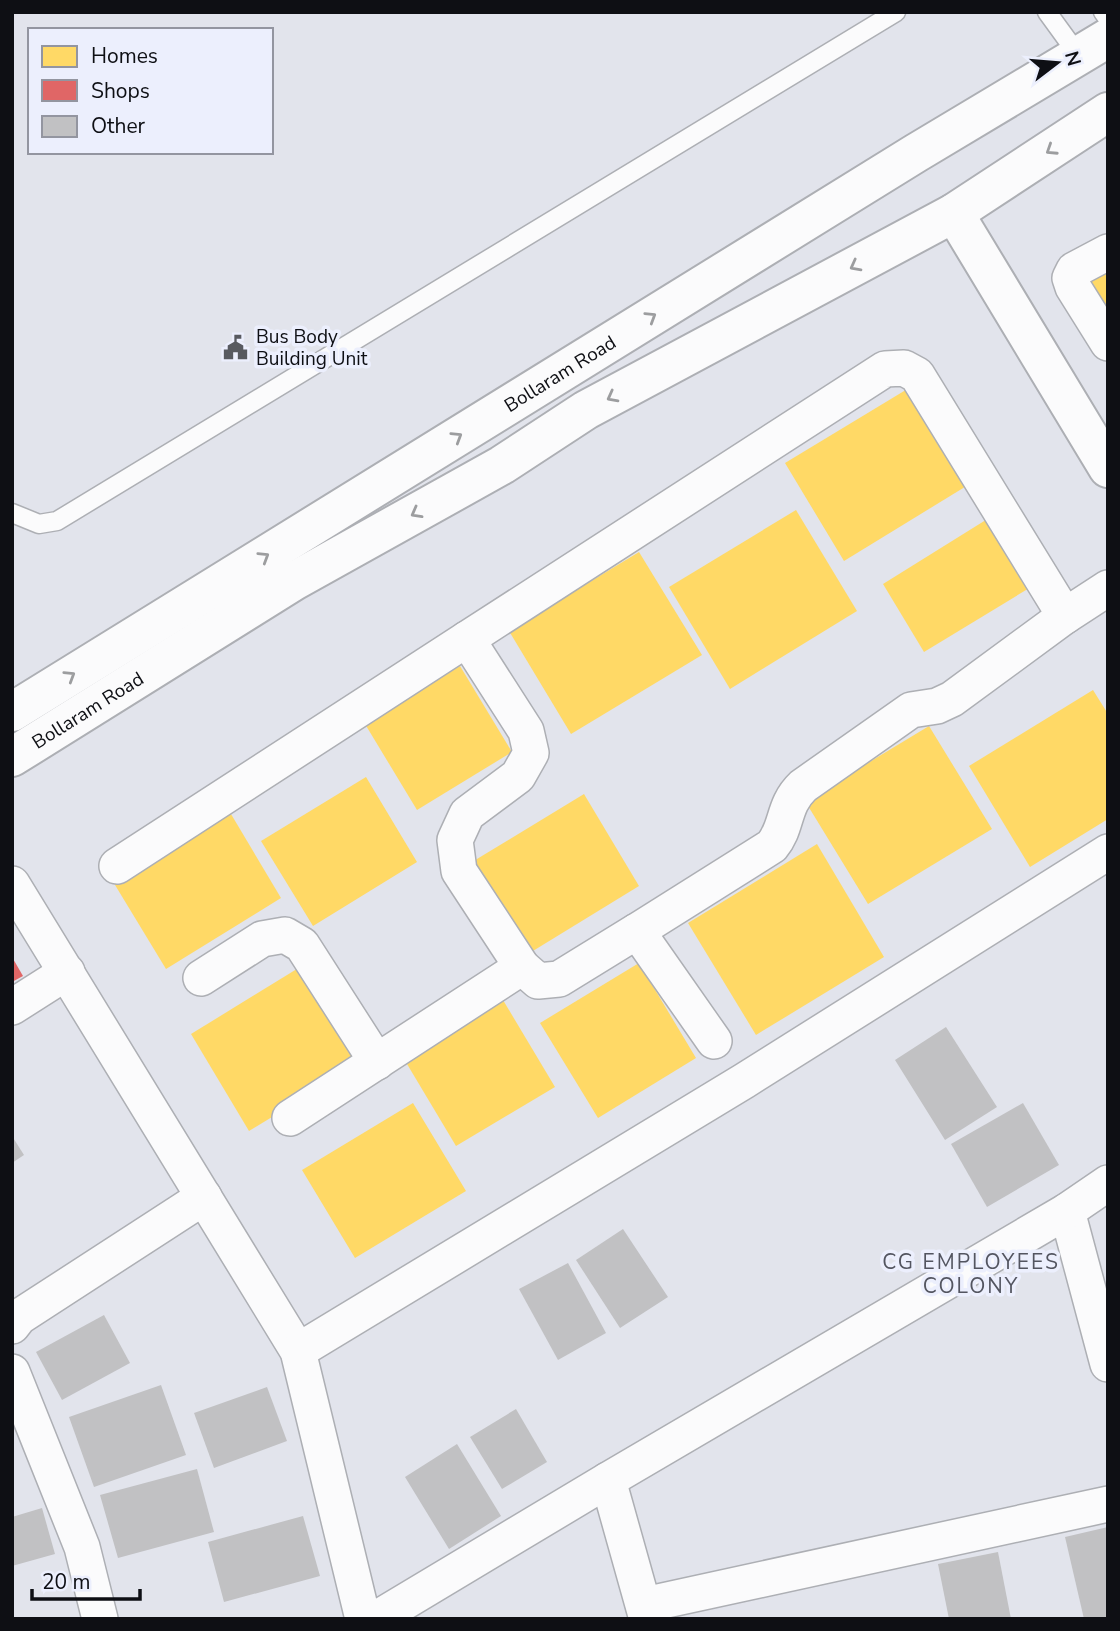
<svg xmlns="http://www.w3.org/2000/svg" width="1120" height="1631" viewBox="0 0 1120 1631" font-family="'Nunito Sans',sans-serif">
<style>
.homes{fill:#ffd966}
.shops{fill:#e06666}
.building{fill:#c1c1c3}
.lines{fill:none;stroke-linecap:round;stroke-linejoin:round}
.service-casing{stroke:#adafb4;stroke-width:21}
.minor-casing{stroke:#adafb4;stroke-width:38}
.tertiary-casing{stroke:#adafb4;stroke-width:42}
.primary-casing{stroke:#adafb4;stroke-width:42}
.service{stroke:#fbfbfc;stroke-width:18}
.minor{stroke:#fbfbfc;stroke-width:35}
.tertiary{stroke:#fbfbfc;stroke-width:38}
.primary{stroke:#fbfbfc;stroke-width:38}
.oneway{stroke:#9c9d9f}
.labels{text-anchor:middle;stroke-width:7;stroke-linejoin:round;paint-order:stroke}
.poi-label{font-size:19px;fill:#0e0f14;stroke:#eceffd;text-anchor:start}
.street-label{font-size:19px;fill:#0e0f14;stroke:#eceffd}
.neighbourhood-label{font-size:21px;letter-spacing:2px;fill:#535560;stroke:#eceffd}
</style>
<rect width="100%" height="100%" fill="#e2e4ec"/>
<g class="homes">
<path d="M 1108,268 L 1108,318 L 1087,280 Z"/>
<path d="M 914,385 L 973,482 L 844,561 L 785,463 Z"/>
<path d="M 796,510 L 857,611 L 730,689 L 669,587 Z"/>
<path d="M 989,518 L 1031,587 L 924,652 L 883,584 Z"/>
<path d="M 639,552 L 702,655 L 571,734 L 509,631 Z"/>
<path d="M 460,666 L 512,752 L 417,810 L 365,724 Z"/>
<path d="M 1093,690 L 1108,714 L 1108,819 L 1030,867 L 969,766 Z"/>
<path d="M 929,726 L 992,829 L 868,904 L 805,801 Z"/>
<path d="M 366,777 L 417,862 L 313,926 L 261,841 Z"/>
<path d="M 584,794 L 639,886 L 528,954 L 472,862 Z"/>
<path d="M 228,809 L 281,898 L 166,969 L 112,880 Z"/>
<path d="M 817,844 L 884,957 L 756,1035 L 688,923 Z"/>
<path d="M 639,963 L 696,1058 L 598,1118 L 540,1023 Z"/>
<path d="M 305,964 L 364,1061 L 249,1131 L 191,1034 Z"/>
<path d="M 503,1000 L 555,1087 L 456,1146 L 404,1059 Z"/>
<path d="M 413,1103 L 466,1191 L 355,1258 L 302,1170 Z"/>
</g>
<path class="shops" d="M 12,957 L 23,976 L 12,982 Z"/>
<g class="building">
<path d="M 946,1027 L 997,1107 L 945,1140 L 895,1060 Z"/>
<path d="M 1023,1103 L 1059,1165 L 987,1207 L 951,1144 Z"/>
<path d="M 12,1136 L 24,1155 L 12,1163 Z"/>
<path d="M 623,1229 L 668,1297 L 620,1328 L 576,1260 Z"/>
<path d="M 568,1263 L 606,1333 L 558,1360 L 519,1289 Z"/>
<path d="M 104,1315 L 130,1363 L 62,1400 L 36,1352 Z"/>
<path d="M 161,1385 L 186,1455 L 94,1487 L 69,1417 Z"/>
<path d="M 267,1387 L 287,1441 L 214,1468 L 194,1413 Z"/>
<path d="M 516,1409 L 547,1462 L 502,1489 L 470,1437 Z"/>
<path d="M 457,1444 L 501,1516 L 449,1549 L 405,1477 Z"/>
<path d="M 197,1469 L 214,1532 L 118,1558 L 100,1495 Z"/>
<path d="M 42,1508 L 55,1554 L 12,1566 L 12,1517 Z"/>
<path d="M 303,1516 L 320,1576 L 224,1602 L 208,1542 Z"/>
<path d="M 1108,1527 L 1108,1619 L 1084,1619 L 1065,1537 Z"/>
<path d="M 998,1552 L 1011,1619 L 949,1619 L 938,1564 Z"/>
</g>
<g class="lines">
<defs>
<g id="service">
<path d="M 1047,12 L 1079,56"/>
<path d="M 1103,12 L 1108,19"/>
<path d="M 12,513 L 39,524 L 57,521 L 896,12"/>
</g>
<g id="minor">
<path d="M 1108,252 L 1074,270 L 1070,278 L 1073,287 L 1108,343"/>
<path d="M 117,866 L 467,639"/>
<path d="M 12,884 L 298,1351 L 363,1619"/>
<path d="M 637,931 L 772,846 C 788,827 782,806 803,786 L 911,710 L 937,706 L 952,699 L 1065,616 L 1108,588"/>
<path d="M 201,978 L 262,939 L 285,935 L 302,945 L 377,1062"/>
<path d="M 12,1007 L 67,972"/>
<path d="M 714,1041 L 637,931 L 559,979 L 538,981 L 522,967 L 459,871 L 455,840 L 467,814 L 518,776 L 531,753 L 526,731 L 467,639 L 885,369 L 904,368 L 917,375 L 1065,616"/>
<path d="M 290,1118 L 522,967"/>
<path d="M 1067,1211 L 1108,1364"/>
<path d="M 12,1326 L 19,1317 L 204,1197"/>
<path d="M 298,1351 L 744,1081 L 1108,852"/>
<path d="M 12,1372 L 82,1547 L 100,1619"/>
<path d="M 608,1480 L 647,1619"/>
<path d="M 644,1605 L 1108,1504"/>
<path d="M 376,1619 L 608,1480 L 1067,1211 L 1108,1183"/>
</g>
<path id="tertiary" d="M 954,213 L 1108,468"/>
<g id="primary">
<path id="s1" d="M 12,712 L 916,153 L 1108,38"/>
<path id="s2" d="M 12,757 L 294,581 L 502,465 L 586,410 L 954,213 L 1108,112"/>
</g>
</defs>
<use href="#service" class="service-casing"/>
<use href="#minor" class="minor-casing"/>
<use href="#tertiary" class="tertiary-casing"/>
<use href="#primary" class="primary-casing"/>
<use href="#service" class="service"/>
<use href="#minor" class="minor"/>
<use href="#tertiary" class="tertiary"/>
<use href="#primary" class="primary"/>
</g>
<defs><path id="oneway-chevron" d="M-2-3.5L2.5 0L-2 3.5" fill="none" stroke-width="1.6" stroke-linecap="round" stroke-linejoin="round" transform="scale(1.75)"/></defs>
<g class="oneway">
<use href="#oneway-chevron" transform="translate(1051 150) rotate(147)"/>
<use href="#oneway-chevron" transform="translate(855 266) rotate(152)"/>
<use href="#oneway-chevron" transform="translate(651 317) rotate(-32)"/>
<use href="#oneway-chevron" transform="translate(612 397) rotate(152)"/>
<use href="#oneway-chevron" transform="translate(457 437) rotate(-32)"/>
<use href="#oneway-chevron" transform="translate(416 513) rotate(151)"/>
<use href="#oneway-chevron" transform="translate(264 557) rotate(-32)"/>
<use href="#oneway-chevron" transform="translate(70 676) rotate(-32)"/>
</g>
<defs>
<symbol id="civic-bare" viewBox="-9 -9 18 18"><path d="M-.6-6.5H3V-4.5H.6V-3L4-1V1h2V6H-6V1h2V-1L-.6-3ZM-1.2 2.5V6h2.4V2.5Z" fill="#585a60" stroke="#eceffd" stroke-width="2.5" paint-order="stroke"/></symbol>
</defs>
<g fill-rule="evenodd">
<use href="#civic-bare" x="218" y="330" width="35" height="35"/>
</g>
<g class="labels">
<g class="poi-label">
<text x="256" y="343">Bus Body<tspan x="256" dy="22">Building Unit</tspan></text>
</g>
<g class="street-label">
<text dy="7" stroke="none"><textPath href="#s1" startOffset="644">Bollaram Road</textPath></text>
<text dy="7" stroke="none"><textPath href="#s2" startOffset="89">Bollaram Road</textPath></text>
</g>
<g class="neighbourhood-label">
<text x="971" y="1269">CG EMPLOYEES<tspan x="971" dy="24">COLONY</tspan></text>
</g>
</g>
<rect width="1120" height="1631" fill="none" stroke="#0e0f14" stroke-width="28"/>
<rect x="28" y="28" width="245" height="126" fill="#eceffd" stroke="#9395a0" stroke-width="2"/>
<rect x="42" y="46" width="35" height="21" fill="#ffd966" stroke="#9395a0" stroke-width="2"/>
<text x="91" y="63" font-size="21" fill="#0e0f14">Homes</text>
<rect x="42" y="80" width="35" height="21" fill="#e06666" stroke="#9395a0" stroke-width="2"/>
<text x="91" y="98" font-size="21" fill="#0e0f14">Shops</text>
<rect x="42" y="116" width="35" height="21" fill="#c1c1c3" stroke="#9395a0" stroke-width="2"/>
<text x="91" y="133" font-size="21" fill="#0e0f14">Other</text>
<g transform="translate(1057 63) rotate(74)" stroke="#eceffd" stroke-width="5" paint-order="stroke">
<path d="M0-5L12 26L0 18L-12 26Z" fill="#0e0f14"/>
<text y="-10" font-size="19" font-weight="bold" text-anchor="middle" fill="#0e0f14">N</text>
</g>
<path d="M32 1589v10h108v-10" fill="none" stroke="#0e0f14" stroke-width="3.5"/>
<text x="42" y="1589" font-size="21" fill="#0e0f14" stroke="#eceffd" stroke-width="5" paint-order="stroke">20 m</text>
</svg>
